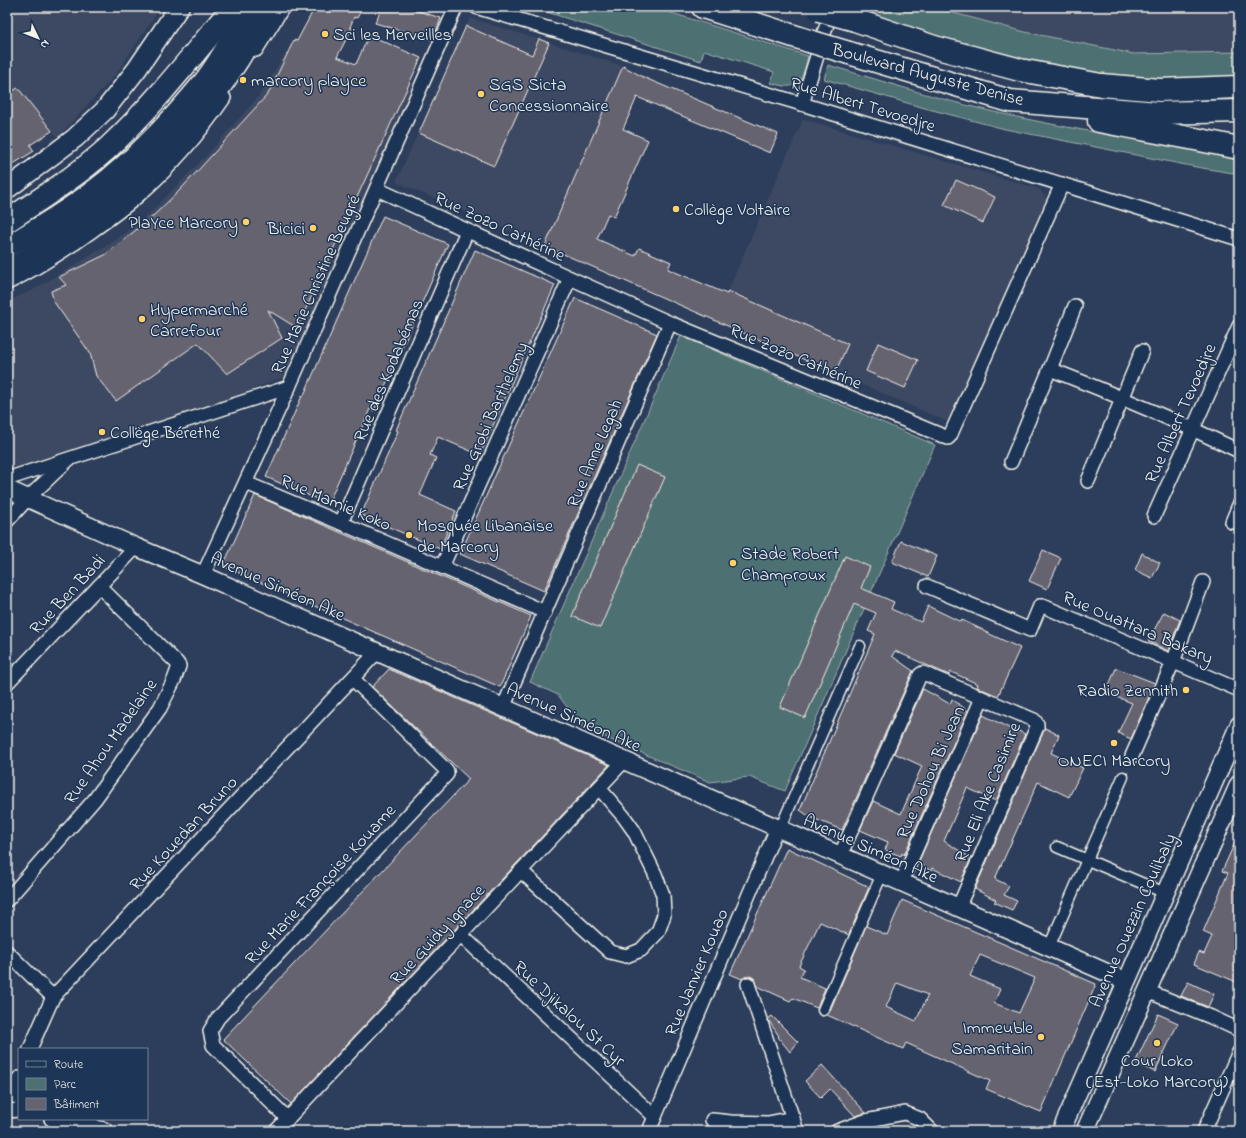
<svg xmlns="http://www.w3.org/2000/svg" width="1246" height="1138" viewBox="0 0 1246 1138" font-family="'Indie Flower',sans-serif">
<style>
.built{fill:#3d4962}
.green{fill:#4d7072;stroke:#a0b0ad}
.building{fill:#666371;stroke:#f4f1e8;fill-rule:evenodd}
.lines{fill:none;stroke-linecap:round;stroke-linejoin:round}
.pedestrian-casing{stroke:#f4f1e8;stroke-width:13}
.minor-casing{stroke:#f4f1e8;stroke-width:16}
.tertiary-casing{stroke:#f4f1e8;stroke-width:20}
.secondary-casing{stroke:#f4f1e8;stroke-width:22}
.primary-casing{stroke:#f4f1e8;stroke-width:24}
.trunk-casing{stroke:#f4f1e8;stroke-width:25}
.pedestrian{stroke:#1d3557;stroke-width:10}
.minor{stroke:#1d3557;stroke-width:13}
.tertiary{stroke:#1d3557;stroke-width:17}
.secondary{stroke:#1d3557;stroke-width:19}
.primary{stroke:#1d3557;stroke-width:21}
.trunk{stroke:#1d3557;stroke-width:22}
.trunk-bridge-casing{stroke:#f4f1e8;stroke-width:25;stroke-linecap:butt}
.trunk-bridge{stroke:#1d3557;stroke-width:22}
.poi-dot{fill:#ffd166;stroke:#1d3557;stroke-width:1.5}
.labels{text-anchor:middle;stroke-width:3;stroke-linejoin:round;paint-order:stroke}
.poi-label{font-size:18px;fill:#f4f1e8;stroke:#1d3557;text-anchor:start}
.street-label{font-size:18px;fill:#f4f1e8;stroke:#1d3557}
</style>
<rect width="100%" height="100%" fill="#2c3e5c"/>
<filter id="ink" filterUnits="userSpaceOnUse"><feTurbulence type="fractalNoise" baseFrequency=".025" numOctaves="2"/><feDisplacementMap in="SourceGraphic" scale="8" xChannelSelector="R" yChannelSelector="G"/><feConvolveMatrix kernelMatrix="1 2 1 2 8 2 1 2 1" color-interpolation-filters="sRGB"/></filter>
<g filter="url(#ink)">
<g class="built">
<path d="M 7,7 L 161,7 L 116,74 L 58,137 L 52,131 L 30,144 L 34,151 L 7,168 Z"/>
<path d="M 931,7 L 1239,7 L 1239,52 L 1134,54 L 1025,32 Z"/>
<path d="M 470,18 L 623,66 L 545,246 L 396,182 Z"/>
<path d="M 294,40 L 416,87 L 285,376 L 237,396 L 7,471 L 7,302 L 33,290 L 113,242 L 149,214 L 207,155 L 258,97 Z"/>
<path d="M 803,119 L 1039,189 L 1047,199 L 948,422 L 715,320 Z"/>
</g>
<g class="green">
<path d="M 531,7 L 653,7 L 808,56 C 805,66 803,85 790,86 C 785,87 776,84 771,83 L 774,72 L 704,50 L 701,61 Z"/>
<path d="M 859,7 L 931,7 L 1025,32 L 1134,54 L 1239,52 L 1239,79 L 1160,81 L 1103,77 L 1021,60 L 858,16 Z"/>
<path d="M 828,65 C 889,83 950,103 1012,116 C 1087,132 1163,144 1239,157 L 1239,174 L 1196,167 L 1005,129 L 921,107 L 824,79 Z"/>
<path d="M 681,336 L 935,445 L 785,791 L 749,777 L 710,782 L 583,728 L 558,695 L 530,682 Z"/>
</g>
<g class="building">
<path d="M 315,7 L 363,7 L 357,18 L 354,17 L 350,27 L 352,28 L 337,57 L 356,64 L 369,35 L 421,58 L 297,328 L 268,310 L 282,338 L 227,374 L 198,343 L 116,401 L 96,376 L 90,353 L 54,302 L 51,291 L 66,285 L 59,277 L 105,255 L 152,217 L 180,190 L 268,94 L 294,40 L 297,41 Z"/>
<path d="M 382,7 L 405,7 L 441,18 L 433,40 L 375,23 Z"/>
<path d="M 466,26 L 532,55 L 539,39 L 549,43 L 494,166 L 419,133 Z"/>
<path d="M 623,66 L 645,78 L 778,134 L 770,153 L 637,97 L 623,129 L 648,140 L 614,217 L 608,214 L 597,239 L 635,256 L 639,248 L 671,262 L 668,269 L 727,294 L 728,291 L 848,344 L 835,373 L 545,246 Z"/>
<path d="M 18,88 L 52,131 L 30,145 L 34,151 L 7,168 L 7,94 Z"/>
<path d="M 956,180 L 995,197 L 983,223 L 944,205 Z"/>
<path d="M 383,216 L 448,244 L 374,411 L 370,409 L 328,504 L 266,477 L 302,396 L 303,397 Z"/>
<path d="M 475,250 L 555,285 L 480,455 L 438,437 L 430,455 L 436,458 L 420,495 L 456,511 L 440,549 L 361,515 L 398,431 L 396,430 Z"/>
<path d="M 575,298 L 657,334 L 544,591 L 460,554 Z"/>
<path d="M 878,343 L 918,360 L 905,388 L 866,371 Z"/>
<path d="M 637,465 L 665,477 L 600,628 L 572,616 Z"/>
<path d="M 255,495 L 531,616 L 500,687 L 223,566 Z"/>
<path d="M 901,541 L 937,556 L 928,577 L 892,562 Z"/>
<path d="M 1043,550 L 1061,558 L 1047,589 L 1029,581 Z"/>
<path d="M 1142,553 L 1160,563 L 1152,578 L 1135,570 Z"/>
<path d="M 845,556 L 870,567 L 861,588 L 894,602 L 891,609 L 921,622 L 928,606 L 961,622 L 962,620 L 983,630 L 983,631 L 1020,648 L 998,696 L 977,687 L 978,684 L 951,672 L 949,675 L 895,651 L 892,656 L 913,671 L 842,830 L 810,817 L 800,810 L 875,634 L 868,631 L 876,613 L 854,604 L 805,718 L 780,707 Z"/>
<path d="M 1164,612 L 1180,620 L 1168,651 L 1148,641 Z"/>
<path d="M 1116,668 L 1155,683 L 1131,739 L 1118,733 L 1132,703 L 1106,693 Z"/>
<path d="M 389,669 L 609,765 L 291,1104 L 223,1039 L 469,779 L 372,687 Z"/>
<path d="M 923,689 L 950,704 L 952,699 L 968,711 L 904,855 L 902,853 L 901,856 L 885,850 L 888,842 L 860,830 L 873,801 L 901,814 L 922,766 L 894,753 Z"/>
<path d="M 983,715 L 1011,729 L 1012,728 L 1025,734 L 996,801 L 967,788 L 944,841 L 971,858 L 961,882 L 932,868 L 931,871 L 918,863 Z"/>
<path d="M 1045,728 L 1059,735 L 1051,753 L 1083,768 L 1069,797 L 1038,782 L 995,879 L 1009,886 L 1004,895 L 1017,901 L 1012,910 L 994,902 L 996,900 L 975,889 Z"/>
<path d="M 1239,834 L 1239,983 L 1194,964 L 1199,952 L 1204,954 L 1212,936 L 1203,932 L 1228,873 L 1222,871 Z"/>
<path d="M 787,848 L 869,887 L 849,935 L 820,922 L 799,966 L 804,969 L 800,977 L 825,988 L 817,1008 L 793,998 L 790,1001 L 757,986 L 754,978 L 750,976 L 745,977 L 742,979 L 730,974 Z"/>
<path d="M 902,900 L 1096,984 L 1041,1112 L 986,1089 L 990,1081 L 906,1043 L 903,1049 L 827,1015 L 829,1013 L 866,926 L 887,935 ZM 980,955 L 1035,978 L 1019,1013 L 994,1003 L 1000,989 L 970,976 ZM 897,983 L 928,995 L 916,1021 L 886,1007 Z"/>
<path d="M 1188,982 L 1214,994 L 1208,1007 L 1181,996 Z"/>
<path d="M 1158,1014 L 1178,1023 L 1155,1072 L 1135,1063 Z"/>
<path d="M 772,1016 L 798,1042 L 790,1052 L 778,1037 L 779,1036 L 769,1021 L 768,1019 Z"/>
<path d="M 822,1065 L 866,1113 L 855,1116 L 830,1089 L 821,1098 L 805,1081 Z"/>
</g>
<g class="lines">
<defs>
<g id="pedestrian">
<path d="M 780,829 L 860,646"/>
<path d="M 1057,847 L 1165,893"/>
<path d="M 1049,947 L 1123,777"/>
<path d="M 823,1010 L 882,874"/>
</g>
<g id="minor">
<path d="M 476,7 L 802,104 L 1239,239"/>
<path d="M 256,50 L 283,7"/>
<path d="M 802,104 L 832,8"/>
<path d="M 377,189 L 570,278 L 670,323 L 948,438 L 950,436 L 1062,184"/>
<path d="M 7,283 C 31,272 53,257 75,243 C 97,227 120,212 140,194 C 172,166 200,133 224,98"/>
<path d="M 1050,369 C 1114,394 1177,421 1239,451"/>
<path d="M 1011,462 L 1050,369 L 1075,306"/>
<path d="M 7,479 L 289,387"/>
<path d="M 1088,481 L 1142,351"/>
<path d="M 246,483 L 341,523 L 545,612"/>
<path d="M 1154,516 L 1239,326"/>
<path d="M 7,521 L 28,498 L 67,461"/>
<path d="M 1232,522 L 1239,505"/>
<path d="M 341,523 L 467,231"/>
<path d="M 442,567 L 570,278"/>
<path d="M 203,575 L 289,387 L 456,7"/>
<path d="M 927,586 L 1030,630 L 1040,606 L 1043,606 L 1239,690"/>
<path d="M 7,683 L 136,547"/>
<path d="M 503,708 L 670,323"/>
<path d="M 1132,756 L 1173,662 L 1203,582"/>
<path d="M 840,856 L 920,675 L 923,673 L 1034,720 L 1037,724 L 1037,727 L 958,908"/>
<path d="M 521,871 L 610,952 L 626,956 L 641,950 L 658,932 L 664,915 L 663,895 L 655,874 L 634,831 L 624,817 L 599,788"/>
<path d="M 901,883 L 982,698"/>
<path d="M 7,900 L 95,799 L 160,708 L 174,680 L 179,666 L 177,663 L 99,586"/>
<path d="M 461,935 L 655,1117"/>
<path d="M 7,952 L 53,997"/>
<path d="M 748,984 L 797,1131"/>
<path d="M 1147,991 L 1211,1017 L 1239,1030"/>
<path d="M 30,1049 L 53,997 L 377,652"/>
<path d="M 13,1094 L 19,1078"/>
<path d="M 7,1111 L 19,1110"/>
<path d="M 51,1119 L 77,1128 L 91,1129"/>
<path d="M 288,1119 L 213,1045 L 210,1031 L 218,1018 L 447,774 L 447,771 L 353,679"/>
<path d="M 712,1120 L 731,1122 L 768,1123 L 793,1118"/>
<path d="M 276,1131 L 624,761"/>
<path d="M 649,1131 L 777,828"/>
<path d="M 837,1131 L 865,1121 L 905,1113 L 920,1119 L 932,1131"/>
<path d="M 1204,1131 L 1239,1052"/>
</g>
<g id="tertiary">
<path d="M 7,489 L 136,547 L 203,575 L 377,652 L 1126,981"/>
<path d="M 7,1091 L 19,1096"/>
<path d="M 78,1119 L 96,1129 L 104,1131"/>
<path d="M 1061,1131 L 1239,725"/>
<path d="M 1085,1131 L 1239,784"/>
</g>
<path id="secondary" d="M 7,189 L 75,138 L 105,110 L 137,69 L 179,7"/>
<path id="primary" d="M 7,247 C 36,230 66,212 94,191 C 135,160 171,122 204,82 C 222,59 236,32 250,7"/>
<g id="trunk">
<path d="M 703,7 L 809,41"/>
<path d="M 855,20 L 934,47 L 1020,70 L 1101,85 L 1160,90 L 1239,87"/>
<path d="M 849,53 L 1010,101 L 1158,113 L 1239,111"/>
<path d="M 1099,121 L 1195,139 L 1239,148"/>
<path d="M 7,221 C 42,198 77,176 108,148 C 154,105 193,55 233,7"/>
<path d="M 7,271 C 27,261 45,248 64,236 C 88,219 113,203 134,183 C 189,134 234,72 268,7"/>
</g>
</defs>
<use href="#pedestrian" class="pedestrian-casing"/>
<use href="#minor" class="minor-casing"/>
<use href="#tertiary" class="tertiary-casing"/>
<use href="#secondary" class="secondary-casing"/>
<use href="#primary" class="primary-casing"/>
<use href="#trunk" class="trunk-casing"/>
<use href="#pedestrian" class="pedestrian"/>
<use href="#minor" class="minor"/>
<use href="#tertiary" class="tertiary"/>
<use href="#secondary" class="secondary"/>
<use href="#primary" class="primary"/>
<use href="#trunk" class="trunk"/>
<defs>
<g id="trunk-bridge">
<path d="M 819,10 L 855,20"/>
<path d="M 809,41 L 849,53"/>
</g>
</defs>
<use href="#trunk-bridge" class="trunk-bridge-casing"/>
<use href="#trunk-bridge" class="trunk-bridge"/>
</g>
</g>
<g class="poi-dot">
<circle cx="325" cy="34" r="4"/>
<circle cx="243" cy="80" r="4"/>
<circle cx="481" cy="94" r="4"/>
<circle cx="676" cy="209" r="4"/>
<circle cx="246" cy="222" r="4"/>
<circle cx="313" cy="228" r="4"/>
<circle cx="142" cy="319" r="4"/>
<circle cx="102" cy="432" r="4"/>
<circle cx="409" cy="535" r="4"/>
<circle cx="733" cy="563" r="4"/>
<circle cx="1186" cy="690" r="4"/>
<circle cx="1114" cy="743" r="4"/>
<circle cx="1041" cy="1037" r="4"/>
<circle cx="1157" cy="1043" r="4"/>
</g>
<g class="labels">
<g class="poi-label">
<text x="333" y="40">Sci les Merveilles</text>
<text x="251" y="86">marcory playce</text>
<text x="489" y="90">SGS Sicta<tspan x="489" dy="21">Concessionnaire</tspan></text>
<text x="684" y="215">Collège Voltaire</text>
<text x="238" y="228" text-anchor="end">PlaYce Marcory</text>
<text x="305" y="234" text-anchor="end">Bicici</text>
<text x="150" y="315">Hypermarché<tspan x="150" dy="21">Carrefour</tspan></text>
<text x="110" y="438">Collège Bérethé</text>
<text x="417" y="531">Mosquée Libanaise<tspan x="417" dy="21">de Marcory</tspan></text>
<text x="741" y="559">Stade Robert<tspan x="741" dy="21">Champroux</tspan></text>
<text x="1178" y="696" text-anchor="end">Radio Zennith</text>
<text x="1114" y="766" text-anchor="middle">ONECI Marcory</text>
<text x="1033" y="1033" text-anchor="end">Immeuble<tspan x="1033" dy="21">Samaritain</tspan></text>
<text x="1157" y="1066" text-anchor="middle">Cour Loko<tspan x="1157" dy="21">(Est-Loko Marcory)</tspan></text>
</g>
<g class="street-label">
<text transform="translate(928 74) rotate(15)" y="6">Boulevard Auguste Denise</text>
<text transform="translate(863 104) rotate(17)" y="6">Rue Albert Tevoedjre</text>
<text transform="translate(500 226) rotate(25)" y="6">Rue Zozo Cathérine</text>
<text transform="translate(315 284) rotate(-66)" y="6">Rue Marie Christine Beugré</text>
<text transform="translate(796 356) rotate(23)" y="6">Rue Zozo Cathérine</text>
<text transform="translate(388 370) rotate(-67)" y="6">Rue des Kodabémas</text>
<text transform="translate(1180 413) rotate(-66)" y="6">Rue Albert Tevoedjre</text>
<text transform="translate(490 416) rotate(-66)" y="6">Rue Grobi Barthelemy</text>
<text transform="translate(594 453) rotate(-67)" y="6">Rue Anne Legah</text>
<text transform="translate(336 502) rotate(23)" y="6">Rue Mamie Koko</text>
<text transform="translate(278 586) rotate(24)" y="6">Avenue Siméon Ake</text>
<text transform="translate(67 594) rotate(-47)" y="6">Rue Ben Badi</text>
<text transform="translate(1138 627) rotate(23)" y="6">Rue Ouattara Bakary</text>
<text transform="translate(574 717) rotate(24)" y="6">Avenue Siméon Ake</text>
<text transform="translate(110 741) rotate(-55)" y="6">Rue Ahou Madelaine</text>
<text transform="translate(930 772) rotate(-66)" y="6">Rue Dohou Bi Jean</text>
<text transform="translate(987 792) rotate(-68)" y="6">Rue Eli Ake Casimire</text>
<text transform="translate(183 833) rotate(-47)" y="6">Rue Kouedan Bruno</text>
<text transform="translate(871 848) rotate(24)" y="6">Avenue Siméon Ake</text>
<text transform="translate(320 884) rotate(-47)" y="6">Rue Marie Françoise Kouame</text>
<text transform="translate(1132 920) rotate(-66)" y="6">Avenue Ouezzin Coulibaly</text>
<text transform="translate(437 934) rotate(-47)" y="6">Rue Guidy Ignace</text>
<text transform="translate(696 972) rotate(-67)" y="6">Rue Janvier Kouao</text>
<text transform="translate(570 1013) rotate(43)" y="6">Rue Djikalou St Cyr</text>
</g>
</g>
<rect width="1246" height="1138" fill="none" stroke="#1d3557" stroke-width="24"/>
<rect x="12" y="12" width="1222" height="1114" fill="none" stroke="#f4f1e8" stroke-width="1.5" filter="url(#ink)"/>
<rect x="18" y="1048" width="130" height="72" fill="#1d3557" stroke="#738091"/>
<rect x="26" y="1061" width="20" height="6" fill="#1d3557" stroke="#738091"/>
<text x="54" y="1068" font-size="12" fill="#f4f1e8">Route</text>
<rect x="26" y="1078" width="20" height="12" fill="#4d7072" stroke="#738091"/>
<text x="54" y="1088" font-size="12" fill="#f4f1e8">Parc</text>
<rect x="26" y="1098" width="20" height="12" fill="#666371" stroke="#738091"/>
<text x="54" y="1108" font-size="12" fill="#f4f1e8">Bâtiment</text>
<g transform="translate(38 38) rotate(133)" stroke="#1d3557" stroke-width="3" paint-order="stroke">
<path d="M0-3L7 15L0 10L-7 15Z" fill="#f4f1e8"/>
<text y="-6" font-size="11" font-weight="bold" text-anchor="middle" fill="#f4f1e8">N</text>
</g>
</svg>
